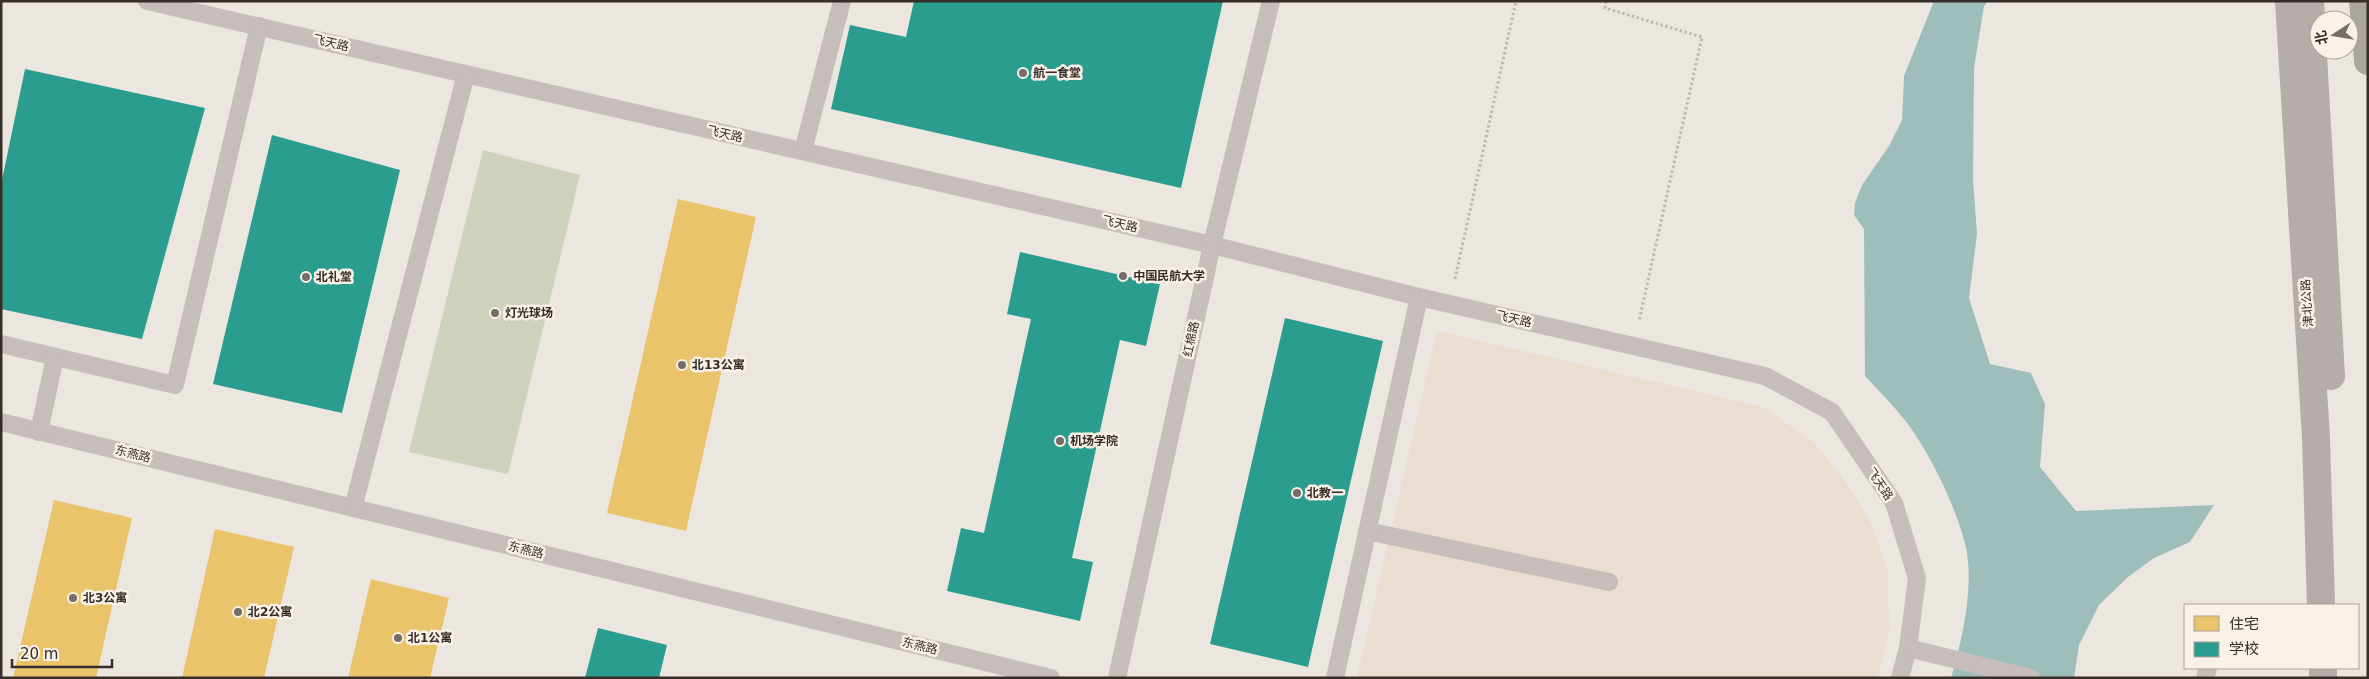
<svg xmlns="http://www.w3.org/2000/svg" width="2369" height="679" viewBox="0 0 2369 679" font-family="'DejaVu Sans','Noto Sans SC',sans-serif">
<style>
.green{fill:#ced1bc}
.plaza{fill:#eaddd1}
.water{fill:#9ebebc}
.homes{fill:#e9c46a}
.schools{fill:#2a9d8f}
.lines{fill:none;stroke-linecap:round;stroke-linejoin:round}
.path{stroke:#beb7b3;stroke-width:3;stroke-dasharray:2.5 2.5;stroke-linecap:butt}
.lane{stroke:#c5beba;stroke-width:18}
.primary{stroke:#b4ada9;stroke-width:28}
.highway{stroke:#aba5a0;stroke-width:28}
.poi-dot{fill:#766d69;stroke:#f9f0e8;stroke-width:2}
.labels{text-anchor:middle;stroke-width:5;stroke-linejoin:round;paint-order:stroke}
.street-label{font-size:12px;fill:#362c28;stroke:#f9f0e8}
.poi-label{font-size:12px;font-weight:bold;fill:#362c28;stroke:#f9f0e8;text-anchor:start}
</style>
<rect width="100%" height="100%" fill="#ece6e1"/>
<path class="green" d="M 483,150 L 580,175 L 508,474 L 409,452 Z"/>
<path class="plaza" d="M 1437,331 L 1763,407 L 1811,440 L 1841,475 L 1871,523 L 1888,572 L 1889,631 L 1878,678 L 1357,678 Z"/>
<path class="water" d="M 1934,1 L 1988,1 L 1984,6 L 1974,68 L 1973,179 L 1977,234 L 1969,298 L 1990,364 L 2031,373 L 2045,404 L 2040,467 L 2076,511 L 2214,505 L 2190,542 L 2154,558 L 2128,577 L 2099,605 L 2079,645 L 2074,678 L 1951,678 C 1962,641 1973,592 1967,553 C 1959,511 1927,445 1899,413 C 1888,400 1877,389 1865,376 L 1864,229 L 1854,215 L 1855,203 L 1862,185 L 1889,146 L 1902,120 L 1904,76 Z"/>
<g class="homes">
<path d="M 678,199 L 756,217 L 686,531 L 607,513 Z"/>
<path d="M 54,500 L 132,518 L 96,678 L 13,678 Z"/>
<path d="M 215,529 L 294,547 L 264,678 L 182,678 Z"/>
<path d="M 371,579 L 449,598 L 430,678 L 348,678 Z"/>
</g>
<g class="schools">
<path d="M 914,1 L 1223,1 L 1181,188 L 831,109 L 850,25 L 906,37 Z"/>
<path d="M 25,69 L 205,108 L 142,339 L 1,309 L 1,185 Z"/>
<path d="M 272,135 L 400,170 L 342,413 L 213,384 Z"/>
<path d="M 1020,252 L 1160,284 L 1146,346 L 1120,340 L 1072,558 L 1093,562 L 1080,621 L 947,591 L 961,528 L 984,533 L 1031,319 L 1007,314 Z"/>
<path d="M 1285,318 L 1383,341 L 1308,667 L 1210,644 Z"/>
<path d="M 598,628 L 667,645 L 659,678 L 585,678 Z"/>
</g>
<g class="lines">
<g class="path">
<path d="M 1606,1 L 1605,8 L 1702,37 L 1639,321"/>
<path d="M 1455,279 L 1516,1"/>
</g>
<g class="lane">
<path d="M 147,1 L 1212,245 L 1419,297 L 1765,376 L 1832,412 L 1894,503 L 1917,578 L 1908,648 L 1900,678"/>
<path d="M 803,151 L 842,1"/>
<path d="M 1,344 L 175,385 L 259,26"/>
<path d="M 1,422 L 1051,678"/>
<path d="M 39,432 L 55,357"/>
<path d="M 353,508 L 466,74"/>
<path d="M 1367,531 L 1609,582"/>
<path d="M 1908,648 L 2031,678"/>
<path d="M 1117,678 L 1212,245 L 1271,1"/>
<path d="M 1335,678 L 1419,297"/>
<path d="M 2205,678 L 2208,668"/>
</g>
<g class="primary">
<path d="M 2289,1 L 2316,438 L 2321,605"/>
<path d="M 2310,1 L 2331,376"/>
<path d="M 2323,668 L 2323,678"/>
</g>
<path class="highway" d="M 2363,1 L 2368,61"/>
</g>
<g class="poi-dot">
<circle cx="1023" cy="73" r="5"/>
<circle cx="1123" cy="276" r="5"/>
<circle cx="306" cy="277" r="5"/>
<circle cx="495" cy="313" r="5"/>
<circle cx="682" cy="365" r="5"/>
<circle cx="1060" cy="441" r="5"/>
<circle cx="1297" cy="493" r="5"/>
<circle cx="73" cy="598" r="5"/>
<circle cx="238" cy="612" r="5"/>
<circle cx="398" cy="638" r="5"/>
</g>
<g class="labels">
<g class="street-label">
<text transform="translate(331 43) rotate(13)" y="4">飞天路</text>
<text transform="translate(725 134) rotate(13)" y="4">飞天路</text>
<text transform="translate(1120 224) rotate(13)" y="4">飞天路</text>
<text transform="translate(2307 303) rotate(-94)" y="4">津北公路</text>
<text transform="translate(1514 319) rotate(13)" y="4">飞天路</text>
<text transform="translate(1191 339) rotate(-78)" y="4">红棉路</text>
<text transform="translate(133 454) rotate(14)" y="4">东燕路</text>
<text transform="translate(1880 484) rotate(56)" y="4">飞天路</text>
<text transform="translate(526 550) rotate(14)" y="4">东燕路</text>
<text transform="translate(920 646) rotate(14)" y="4">东燕路</text>
</g>
<g class="poi-label">
<text x="1033" y="77">航一食堂</text>
<text x="1133" y="280">中国民航大学</text>
<text x="316" y="281">北礼堂</text>
<text x="505" y="317">灯光球场</text>
<text x="692" y="369">北13公寓</text>
<text x="1070" y="445">机场学院</text>
<text x="1307" y="497">北教一</text>
<text x="83" y="602">北3公寓</text>
<text x="248" y="616">北2公寓</text>
<text x="408" y="642">北1公寓</text>
</g>
</g>
<rect width="2369" height="679" fill="none" stroke="#362c28" stroke-width="5"/>
<rect x="2184" y="604" width="175" height="65" fill="#f9f0e8" stroke="#aba29b"/>
<rect x="2194" y="616" width="25" height="15" fill="#e9c46a" stroke="#aba29b"/>
<text x="2229" y="629" font-size="15" fill="#362c28">住宅</text>
<rect x="2194" y="642" width="25" height="15" fill="#2a9d8f" stroke="#aba29b"/>
<text x="2229" y="654" font-size="15" fill="#362c28">学校</text>
<g transform="translate(2334 35) rotate(258)"><circle r="24" fill="#f9f0e8" stroke="#aba29b"/>
<path d="M0-4L9 19L0 12L-9 19Z" fill="#766d69"/>
<text y="-8" font-size="14" font-weight="bold" text-anchor="middle" fill="#362c28">北</text>
</g>
<path d="M12 659v8h100v-8" fill="none" stroke="#362c28" stroke-width="2.5"/>
<text x="20" y="659" font-size="15" fill="#362c28" stroke="#f9f0e8" stroke-width="4" paint-order="stroke">20 m</text>
</svg>
